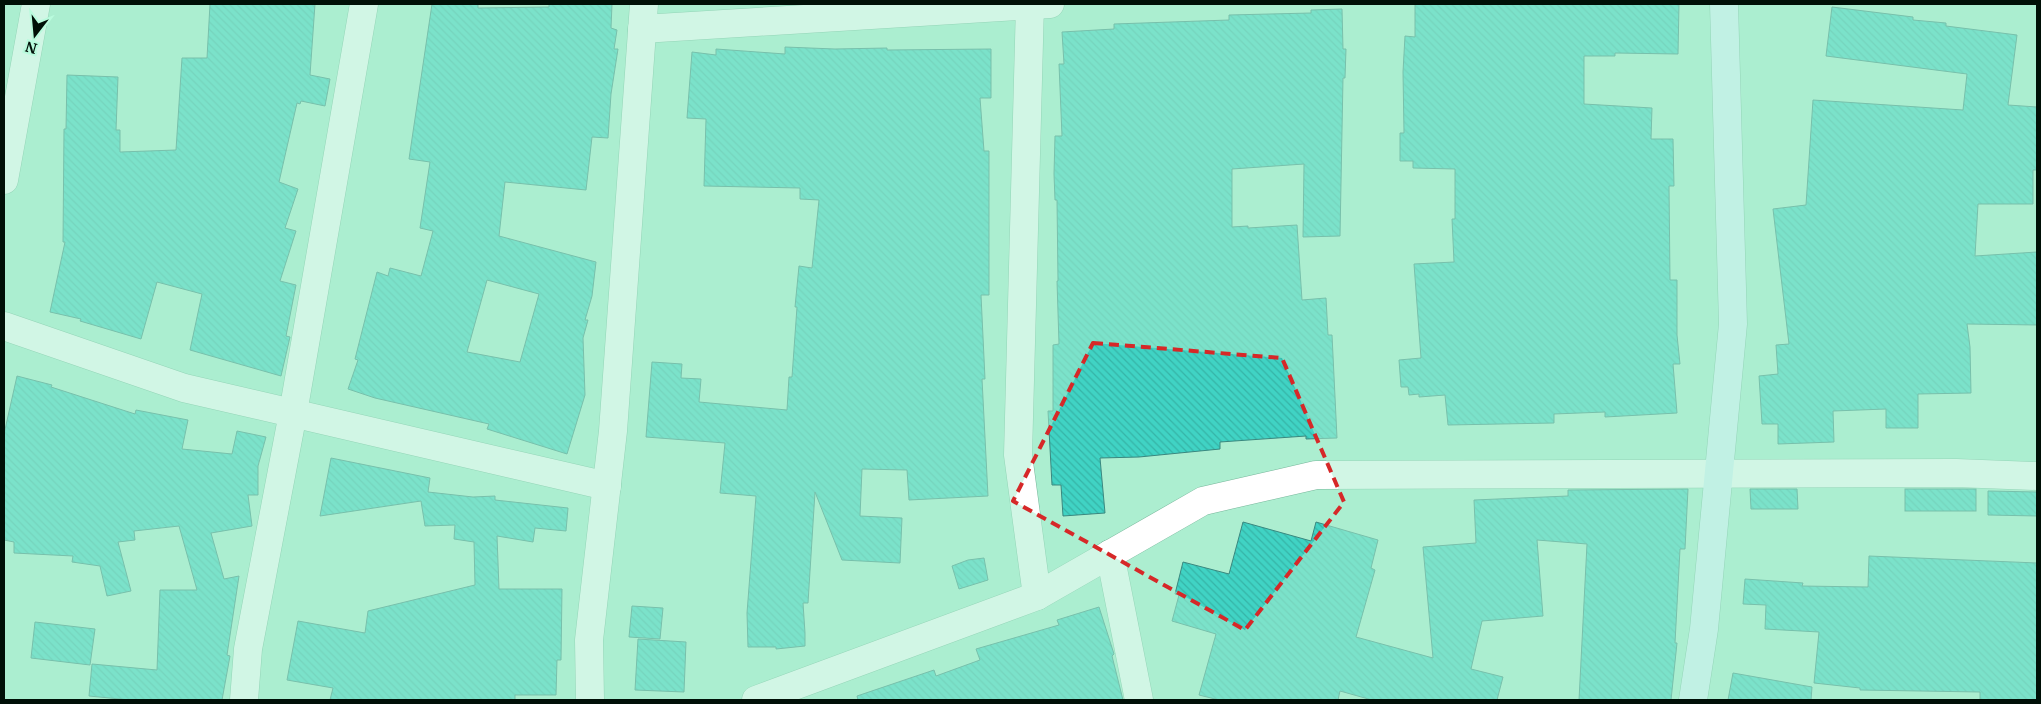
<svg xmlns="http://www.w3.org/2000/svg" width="2041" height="704" viewBox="0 0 2041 704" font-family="Merriweather,serif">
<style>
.building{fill:url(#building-back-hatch);stroke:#3a887f;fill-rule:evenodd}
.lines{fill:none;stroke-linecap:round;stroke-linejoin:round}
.minor-casing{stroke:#76b69a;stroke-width:29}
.secondary-casing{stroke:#76b69a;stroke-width:29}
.minor{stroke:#fff;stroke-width:28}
.secondary{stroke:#dbf4fd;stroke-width:28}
.marked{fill:none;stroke:#d62828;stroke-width:4;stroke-dasharray:10 6;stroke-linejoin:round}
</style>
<defs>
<pattern id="building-back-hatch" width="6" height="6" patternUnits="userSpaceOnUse" patternTransform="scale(1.25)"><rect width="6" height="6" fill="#40d3c4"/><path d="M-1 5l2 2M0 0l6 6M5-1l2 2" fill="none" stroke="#36b4a7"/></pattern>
</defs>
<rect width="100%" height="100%" fill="#aceed0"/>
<g class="building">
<path d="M 210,4 L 315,4 L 310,75 L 330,79 L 325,106 L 301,101 L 300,104 L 297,103 L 279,182 L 298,189 L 285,228 L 296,231 L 280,281 L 296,285 L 286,336 L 290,337 L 281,376 L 190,350 L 202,294 L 157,282 L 141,339 L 80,321 L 81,319 L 50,312 L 65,242 L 63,242 L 64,129 L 66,129 L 67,75 L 118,77 L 116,130 L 120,130 L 120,152 L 176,150 L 182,58 L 207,58 Z"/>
<path d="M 432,4 L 478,4 L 478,8 L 549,7 L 549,4 L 612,4 L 611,28 L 617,30 L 614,49 L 618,49 L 611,94 L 608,138 L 592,137 L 586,190 L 505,182 L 499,236 L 596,262 L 592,296 L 585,320 L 588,320 L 583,338 L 585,395 L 567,454 L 487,429 L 489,424 L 375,398 L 348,389 L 358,360 L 355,359 L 377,272 L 388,276 L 390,268 L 421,276 L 433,231 L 420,228 L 430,162 L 409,159 ZM 487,280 L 539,294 L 520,362 L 467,352 Z"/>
<path d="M 1415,4 L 1679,4 L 1678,54 L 1615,53 L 1615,56 L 1584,56 L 1584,104 L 1652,108 L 1651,139 L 1673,139 L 1674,186 L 1669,186 L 1670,280 L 1677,280 L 1677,335 L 1680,364 L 1673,364 L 1677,413 L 1605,417 L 1605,412 L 1554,414 L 1554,423 L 1448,425 L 1445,395 L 1419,397 L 1419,394 L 1409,395 L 1408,387 L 1401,387 L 1399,360 L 1421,358 L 1414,264 L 1454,262 L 1452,219 L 1455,219 L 1455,169 L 1413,168 L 1413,161 L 1400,161 L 1400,133 L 1404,133 L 1403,72 L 1405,36 L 1415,37 Z"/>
<path d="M 1832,7 L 1913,17 L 1913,20 L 1946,23 L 1946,26 L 2017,35 L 2008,105 L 2037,107 L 2037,170 L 2033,170 L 2033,204 L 1978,204 L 1975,256 L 2037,252 L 2037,325 L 1967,324 L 1970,347 L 1971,393 L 1918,394 L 1918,428 L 1886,428 L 1886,409 L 1833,411 L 1834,442 L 1778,444 L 1778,424 L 1762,424 L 1759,376 L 1778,374 L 1776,345 L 1789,344 L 1773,209 L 1806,205 L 1813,100 L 1963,110 L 1967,74 L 1826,56 Z"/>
<path d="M 1342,9 L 1343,49 L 1346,49 L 1345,78 L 1343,78 L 1340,236 L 1303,237 L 1304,164 L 1232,169 L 1232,227 L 1248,226 L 1248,228 L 1297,225 L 1302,300 L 1326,298 L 1328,335 L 1332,335 L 1337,438 L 1306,439 L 1306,436 L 1220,442 L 1220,449 L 1139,457 L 1100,458 L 1105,513 L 1063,516 L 1061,485 L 1052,485 L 1048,411 L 1053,411 L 1053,345 L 1059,344 L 1057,281 L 1058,281 L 1057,200 L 1055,200 L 1054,174 L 1055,136 L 1062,136 L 1059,64 L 1064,64 L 1062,32 L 1114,29 L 1114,24 L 1229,20 L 1229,15 L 1311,13 L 1311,10 Z"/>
<path d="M 785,47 L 835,49 L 887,48 L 887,50 L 991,49 L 991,98 L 980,98 L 984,151 L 989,151 L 989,295 L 981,295 L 985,379 L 982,379 L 988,496 L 909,500 L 907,470 L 862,469 L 860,516 L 902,518 L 900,563 L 842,560 L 815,492 L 808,603 L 803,603 L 805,633 L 805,646 L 776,649 L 776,647 L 748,647 L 747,613 L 756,496 L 720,493 L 725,443 L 646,437 L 652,362 L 682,364 L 681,378 L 701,379 L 699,402 L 787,410 L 789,377 L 792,377 L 797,307 L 795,307 L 799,266 L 812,268 L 819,200 L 800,199 L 800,188 L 704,186 L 706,119 L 687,118 L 692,52 L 716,55 L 716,49 L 785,54 Z"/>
<path d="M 17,376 L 52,385 L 51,387 L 135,414 L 136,410 L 188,420 L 182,449 L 232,454 L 237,431 L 266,437 L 258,466 L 258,495 L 248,495 L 252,526 L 211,533 L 224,579 L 239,576 L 227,655 L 230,656 L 222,700 L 130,700 L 89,696 L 92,664 L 157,670 L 160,590 L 197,590 L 179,526 L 134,531 L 135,540 L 118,542 L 131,591 L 107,596 L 100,566 L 72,562 L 73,556 L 14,553 L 14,542 L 4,540 L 4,434 Z"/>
<path d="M 331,458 L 430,478 L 428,492 L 473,497 L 495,496 L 495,500 L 568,508 L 566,531 L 535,528 L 533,542 L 497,536 L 499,589 L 562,589 L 561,660 L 557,660 L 556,695 L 515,695 L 515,700 L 330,700 L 333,688 L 287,680 L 298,621 L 365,633 L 368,611 L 475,585 L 474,542 L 454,539 L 455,525 L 425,526 L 421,501 L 320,516 Z"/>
<path d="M 1688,489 L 1685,549 L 1680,549 L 1675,643 L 1677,643 L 1671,700 L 1579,700 L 1587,544 L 1537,540 L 1543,616 L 1482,621 L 1471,669 L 1503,677 L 1497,700 L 1372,700 L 1340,691 L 1338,700 L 1219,700 L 1199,695 L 1216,634 L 1172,621 L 1179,595 L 1175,594 L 1183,562 L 1229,574 L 1243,522 L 1311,541 L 1316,522 L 1378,540 L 1371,568 L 1375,570 L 1356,637 L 1433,658 L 1423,547 L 1476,543 L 1474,500 L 1568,496 L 1568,490 Z"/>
<path d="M 1750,489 L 1797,489 L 1798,509 L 1751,509 Z"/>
<rect x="1905" y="489" width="71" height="22"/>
<path d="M 1988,491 L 2037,492 L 2037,516 L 1988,515 Z"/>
<path d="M 1869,556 L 2037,563 L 2037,700 L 1980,700 L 1980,692 L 1860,690 L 1860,688 L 1814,683 L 1819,632 L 1765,629 L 1766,605 L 1743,604 L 1745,579 L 1803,583 L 1802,586 L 1868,587 Z"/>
<path d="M 984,558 L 988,580 L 959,589 L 952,566 L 968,560 Z"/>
<path d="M 632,606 L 663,608 L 660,639 L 629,637 Z"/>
<path d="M 1099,607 L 1114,654 L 1112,656 L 1123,700 L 858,700 L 857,696 L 934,670 L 936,676 L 980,660 L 976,649 L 1059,625 L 1057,620 Z"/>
<path d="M 35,622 L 95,629 L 90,665 L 31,658 Z"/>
<path d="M 638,639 L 686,642 L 684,692 L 635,690 Z"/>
<path d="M 1733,673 L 1812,687 L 1811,700 L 1728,700 Z"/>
</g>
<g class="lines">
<defs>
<g id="minor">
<path d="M 1030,4 L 1018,455 L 1037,596"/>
<path d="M 642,29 L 1050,4"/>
<path d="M 4,180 L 36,4"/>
<path d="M 4,326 L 184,388 L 607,486"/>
<path d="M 1110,554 L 1139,700"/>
<path d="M 244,700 L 248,649 L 293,413 L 364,4"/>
<path d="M 590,700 L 589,640 L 613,431 L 644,4"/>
<path d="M 756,700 L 1037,596 L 1203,501 L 1316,475 L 1956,473 L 2037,476"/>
</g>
<path id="secondary" d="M 1693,700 L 1704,629 L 1733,324 L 1724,4"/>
</defs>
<use href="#minor" class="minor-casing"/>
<use href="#secondary" class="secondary-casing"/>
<use href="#minor" class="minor"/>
<use href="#secondary" class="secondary"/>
</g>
<path d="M0 0H2041V704H0ZM 1093,343 L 1282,358 L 1344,502 L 1245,630 L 1013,501 Z" fill="#aceed0" fill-opacity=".55" fill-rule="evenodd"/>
<path class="marked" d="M 1093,343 L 1282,358 L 1344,502 L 1245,630 L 1013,501 Z"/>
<rect width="2041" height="704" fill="none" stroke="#001007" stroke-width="10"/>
<g transform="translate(35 35) rotate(196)" stroke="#b9fbdd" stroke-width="4" paint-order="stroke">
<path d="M0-4L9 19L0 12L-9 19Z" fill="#001007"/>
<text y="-8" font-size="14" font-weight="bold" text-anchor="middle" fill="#001007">N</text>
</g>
</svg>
